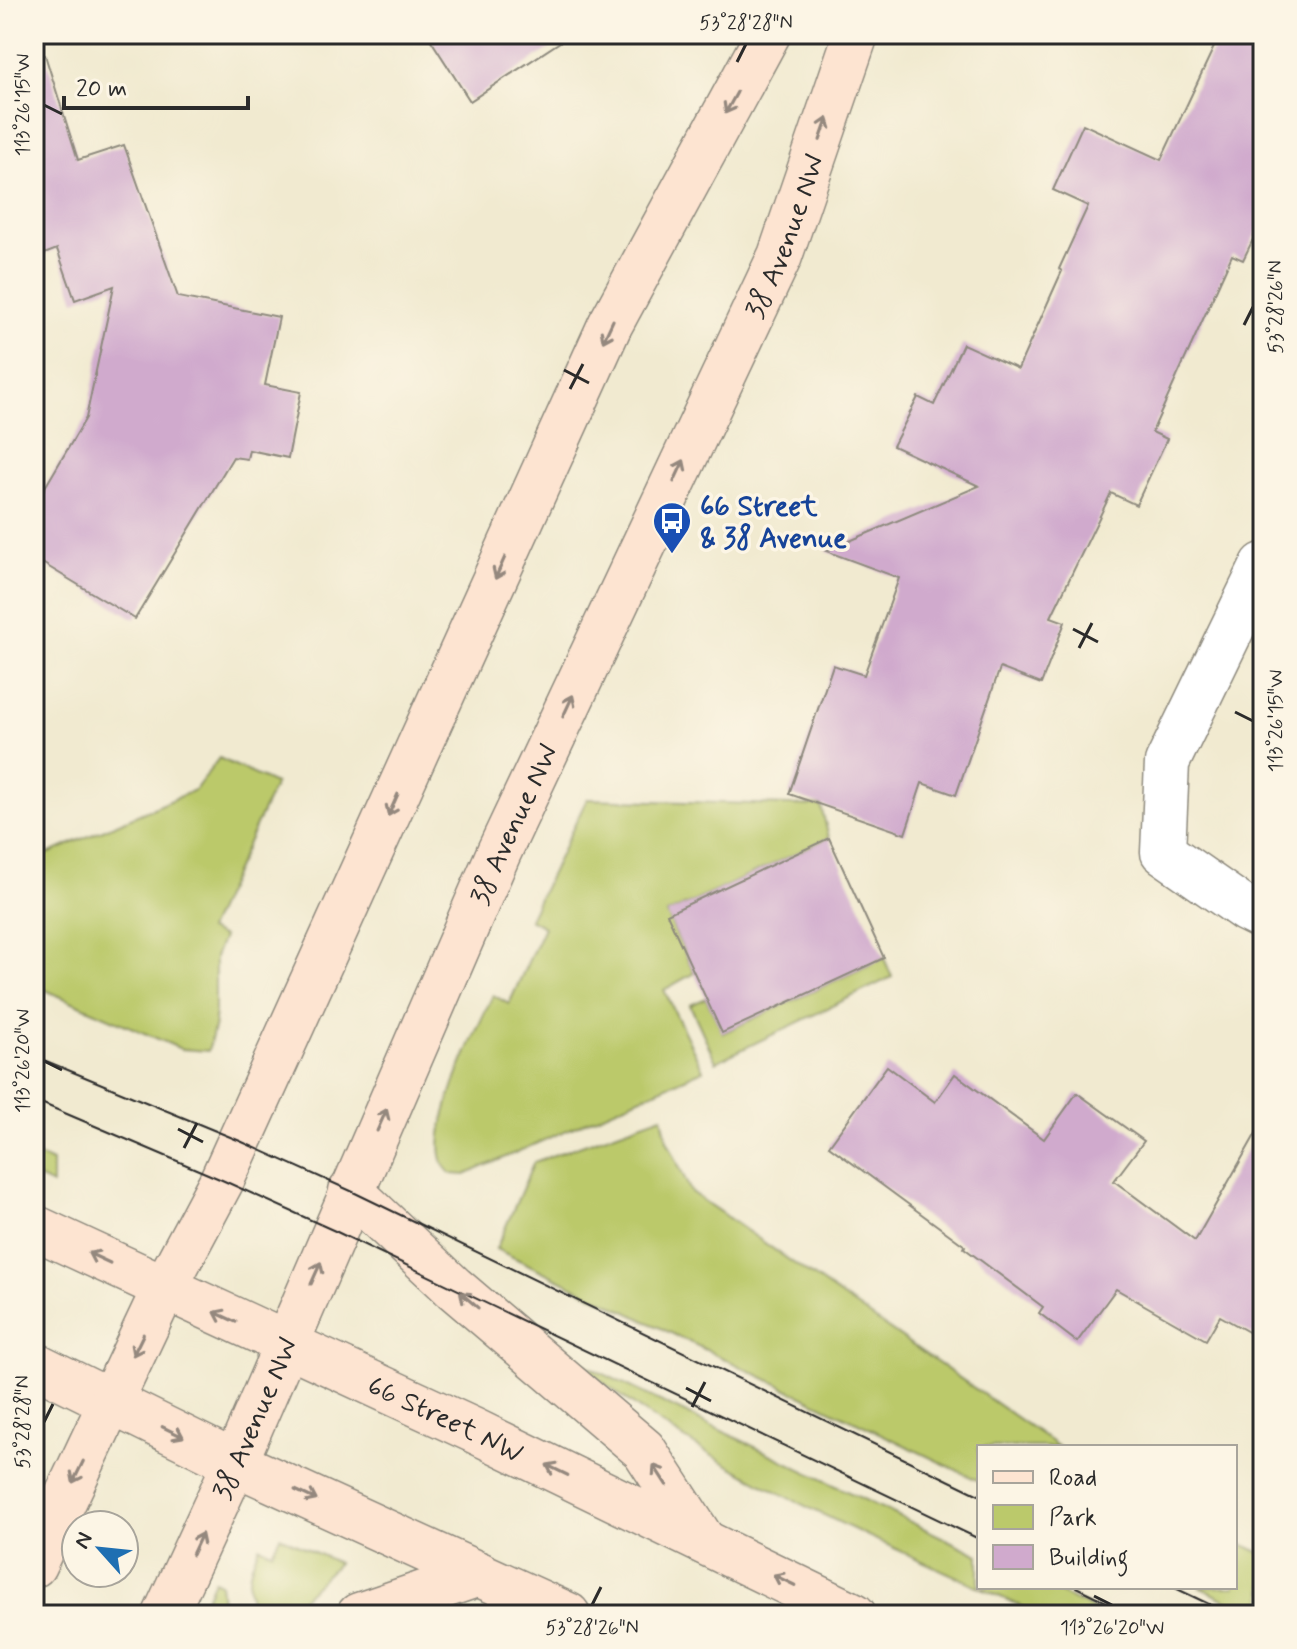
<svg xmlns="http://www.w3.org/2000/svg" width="1297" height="1649" viewBox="0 0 1297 1649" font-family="Mynerve,sans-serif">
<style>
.green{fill:#bbc96b;stroke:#737a4b;stroke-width:2}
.building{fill:#d0aacd}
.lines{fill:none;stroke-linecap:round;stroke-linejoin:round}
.street-casing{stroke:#8e8a7e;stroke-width:47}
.secondary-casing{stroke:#8e8a7e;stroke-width:47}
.street{stroke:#fff;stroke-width:44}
.secondary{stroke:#fde4d1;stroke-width:44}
.tram{stroke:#2b2b2b;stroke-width:2}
.oneway{stroke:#94887e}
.ticks{fill:none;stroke:#2b2b2b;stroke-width:3}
.labels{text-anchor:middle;stroke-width:7;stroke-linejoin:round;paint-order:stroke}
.street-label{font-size:28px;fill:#2b2b2b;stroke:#fcf5e5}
.transit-label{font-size:28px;font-weight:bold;fill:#164399;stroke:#fcf5e5;text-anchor:start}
.neatline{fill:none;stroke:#2b2b2b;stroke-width:3}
.ticks-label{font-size:20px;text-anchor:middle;fill:#2b2b2b}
</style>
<rect width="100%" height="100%" fill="#fcf5e5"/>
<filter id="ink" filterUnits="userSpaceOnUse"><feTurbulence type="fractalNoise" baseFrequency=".0125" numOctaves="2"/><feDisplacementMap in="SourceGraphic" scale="16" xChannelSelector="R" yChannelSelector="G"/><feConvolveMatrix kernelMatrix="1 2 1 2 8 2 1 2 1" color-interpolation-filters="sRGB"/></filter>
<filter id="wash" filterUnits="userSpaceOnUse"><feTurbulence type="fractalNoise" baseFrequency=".006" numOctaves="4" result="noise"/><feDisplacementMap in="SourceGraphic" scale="32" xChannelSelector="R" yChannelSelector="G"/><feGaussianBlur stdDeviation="1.8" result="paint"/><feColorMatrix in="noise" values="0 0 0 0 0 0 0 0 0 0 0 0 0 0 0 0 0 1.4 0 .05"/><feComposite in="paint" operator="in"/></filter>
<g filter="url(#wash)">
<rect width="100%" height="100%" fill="#f1ead0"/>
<g class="green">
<path d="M 219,758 L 275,784 L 208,930 L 223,937 L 215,957 L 215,1024 L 208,1051 L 181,1049 L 34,985 L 34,860 L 195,790 Z"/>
<path d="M 587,799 L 821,806 L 829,838 L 667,914 L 694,973 L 664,990 L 703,1070 L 465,1175 L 452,1174 C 414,1150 479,1026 493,995 L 509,1004 L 544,927 L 529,919 Z"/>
<path d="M 884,958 L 892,977 L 716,1062 L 690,1005 L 706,998 L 723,1033 Z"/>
<path d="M 662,1116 L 667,1140 L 691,1192 L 1059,1447 L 979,1447 L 979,1481 L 496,1249 L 534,1162 Z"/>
<path d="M 34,1154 L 52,1162 L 52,1185 L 34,1176 Z"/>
<path d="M 579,1362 L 979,1555 L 979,1587 C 866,1535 750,1486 647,1414 C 624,1398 600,1382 579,1362 Z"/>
<path d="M 280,1536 L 338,1563 L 285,1615 L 258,1615 C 243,1591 248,1571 259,1546 L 272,1552 Z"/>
<path d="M 1235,1541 L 1263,1554 L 1263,1615 L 1257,1615 L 1199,1587 L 1235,1587 Z"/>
<path d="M 214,1580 L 220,1583 L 223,1615 L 198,1615 Z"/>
<path d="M 979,1587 L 1047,1587 L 1105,1615 L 1040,1615 Z"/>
</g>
<g id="blocks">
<g class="building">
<path d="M 427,34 L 572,34 L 470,101 Z"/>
<path d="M 1220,34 L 1263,34 L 1263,219 L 1243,260 L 1232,255 L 1152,432 L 1167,439 L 1136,505 L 1111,493 L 1051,617 L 1065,622 L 1041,684 L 1000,668 L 956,795 L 922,783 L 905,834 L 789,794 L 833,665 L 864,675 L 899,578 L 826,551 L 979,486 L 893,446 L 918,397 L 934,405 L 963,344 L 1018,369 L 1062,271 L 1059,269 L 1088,206 L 1053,190 L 1083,124 L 1161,160 Z"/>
<path d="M 45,55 L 78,160 L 124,145 L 178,297 L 279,317 L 265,385 L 301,392 L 288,458 L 249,450 L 247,459 L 233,457 L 135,619 L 34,558 L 34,506 L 86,418 L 114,286 L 75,300 L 57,249 L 34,258 L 34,56 Z"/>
<path d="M 829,838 L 884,958 L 722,1033 L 667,914 Z"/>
<path d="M 887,1066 L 935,1102 L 955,1074 L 1044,1139 L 1077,1093 L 1144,1141 L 1114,1181 L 1195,1241 L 1263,1121 L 1263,1340 L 1220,1316 L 1206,1340 L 1116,1289 L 1077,1342 L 1039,1313 L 1043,1307 L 964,1248 L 965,1246 L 829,1146 Z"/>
</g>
</g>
</g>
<g filter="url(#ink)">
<use href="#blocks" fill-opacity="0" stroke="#8e8a7e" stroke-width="2"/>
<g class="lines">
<defs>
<path id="street" d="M 1263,565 L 1167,763 L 1163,852 L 1245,909 L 1263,918"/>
<g id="secondary">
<path d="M 351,1191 L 454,1288 L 644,1450 L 702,1539"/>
<path id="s1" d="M 34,1227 L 473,1430 L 854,1615"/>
<path d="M 34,1364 L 235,1463 L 568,1615"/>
<path d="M 34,1565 L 164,1289 L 222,1180 L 610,325 L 768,34"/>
<path id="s2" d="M 165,1615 L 235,1463 L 499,852 L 780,256 L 856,34"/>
<path d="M 359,1615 L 479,1574"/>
</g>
</defs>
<use href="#street" class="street-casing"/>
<use href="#secondary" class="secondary-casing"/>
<use href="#street" class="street"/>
<use href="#secondary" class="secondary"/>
<g class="tram">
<path d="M 34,1056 L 240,1141 L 351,1191 L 979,1495"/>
<path d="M 34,1100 L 222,1180 L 335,1231 L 979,1539"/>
<path d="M 1076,1587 L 1133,1615"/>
<path d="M 1173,1587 L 1232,1615"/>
</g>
</g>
<defs><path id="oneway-shaft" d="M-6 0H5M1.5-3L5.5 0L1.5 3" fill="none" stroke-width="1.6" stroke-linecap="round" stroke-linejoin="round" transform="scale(2)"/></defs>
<g class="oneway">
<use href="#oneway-shaft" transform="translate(731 103) rotate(119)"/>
<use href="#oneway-shaft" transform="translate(824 129) rotate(-71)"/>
<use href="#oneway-shaft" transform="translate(608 331) rotate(115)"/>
<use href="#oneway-shaft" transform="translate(679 471) rotate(-65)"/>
<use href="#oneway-shaft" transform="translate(500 568) rotate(114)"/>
<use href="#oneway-shaft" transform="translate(568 706) rotate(-65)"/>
<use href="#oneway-shaft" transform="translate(393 805) rotate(114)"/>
<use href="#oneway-shaft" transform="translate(382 1120) rotate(-66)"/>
<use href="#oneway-shaft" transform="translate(99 1258) rotate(-155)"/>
<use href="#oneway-shaft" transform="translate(316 1273) rotate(-66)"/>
<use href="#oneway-shaft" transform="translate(469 1300) rotate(-139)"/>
<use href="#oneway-shaft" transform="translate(225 1317) rotate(-155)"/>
<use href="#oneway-shaft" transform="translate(138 1345) rotate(116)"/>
<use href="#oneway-shaft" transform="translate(173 1432) rotate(26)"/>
<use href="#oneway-shaft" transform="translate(557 1470) rotate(-154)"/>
<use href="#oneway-shaft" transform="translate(78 1472) rotate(116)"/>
<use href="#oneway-shaft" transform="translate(660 1475) rotate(-123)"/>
<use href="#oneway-shaft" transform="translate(306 1495) rotate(25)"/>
<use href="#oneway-shaft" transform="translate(197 1544) rotate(-65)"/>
<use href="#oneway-shaft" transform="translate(784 1580) rotate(-154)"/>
</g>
</g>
<path class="ticks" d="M 737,62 L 746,44M 44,105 L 62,114M 1244,325 L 1253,307M 564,370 L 589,383M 570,389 L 583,364M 1073,629 L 1098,642M 1079,648 L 1092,623M 1235,712 L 1253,721M 44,1061 L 62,1070M 178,1129 L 203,1142M 184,1148 L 197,1123M 686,1388 L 711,1401M 692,1407 L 705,1382M 44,1422 L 53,1404M 1094,1596 L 1112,1605M 592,1605 L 601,1587"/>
<defs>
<symbol id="bus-pin" viewBox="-11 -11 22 30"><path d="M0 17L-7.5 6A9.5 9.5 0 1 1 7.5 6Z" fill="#1a4fb4" stroke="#fcf5e5"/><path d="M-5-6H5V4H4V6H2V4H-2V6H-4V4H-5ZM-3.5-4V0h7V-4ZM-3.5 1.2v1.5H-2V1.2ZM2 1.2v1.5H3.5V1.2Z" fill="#fff"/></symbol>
</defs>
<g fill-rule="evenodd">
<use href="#bus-pin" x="650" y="499" width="44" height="60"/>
</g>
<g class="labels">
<g class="street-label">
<text dy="10" stroke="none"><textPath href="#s2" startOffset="1512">38 Avenue NW</textPath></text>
<text dy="10" stroke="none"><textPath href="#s2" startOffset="864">38 Avenue NW</textPath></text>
<text dy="10" stroke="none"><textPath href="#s2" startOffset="216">38 Avenue NW</textPath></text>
<text dy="10" stroke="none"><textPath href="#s1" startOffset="454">66 Street NW</textPath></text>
</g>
<g class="transit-label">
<text x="700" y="515">66 Street<tspan x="700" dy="32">&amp; 38 Avenue</tspan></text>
</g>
</g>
<rect width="1297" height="1649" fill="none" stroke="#fcf5e5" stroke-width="88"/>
<rect x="977" y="1445" width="260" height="144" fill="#fcf5e5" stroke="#a8a49b" stroke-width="2"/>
<rect x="993" y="1471" width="40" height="12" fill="#fde4d1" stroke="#a8a49b" stroke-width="2"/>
<text x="1049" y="1485" font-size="24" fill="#2b2b2b">Road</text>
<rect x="993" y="1505" width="40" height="24" fill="#bbc96b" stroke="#a8a49b" stroke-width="2"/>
<text x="1049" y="1525" font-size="24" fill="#2b2b2b">Park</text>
<rect x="993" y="1545" width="40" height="24" fill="#d0aacd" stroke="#a8a49b" stroke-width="2"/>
<text x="1049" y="1565" font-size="24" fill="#2b2b2b">Building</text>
<g transform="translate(100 1549) rotate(297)"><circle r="38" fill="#fcf5e5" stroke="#a8a49b" stroke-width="2"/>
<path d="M0-6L14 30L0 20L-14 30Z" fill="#1f6fb2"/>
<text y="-12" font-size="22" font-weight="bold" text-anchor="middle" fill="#2b2b2b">N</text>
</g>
<path d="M64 96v12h184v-12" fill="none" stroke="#2b2b2b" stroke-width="4"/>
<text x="76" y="96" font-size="24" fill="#2b2b2b" stroke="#fcf5e5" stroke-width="6" paint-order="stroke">20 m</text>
<rect x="44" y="44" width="1209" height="1561" class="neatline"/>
<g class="ticks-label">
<text x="746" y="29">53°28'28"N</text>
<text transform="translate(22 105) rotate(-90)" y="7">113°26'15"W</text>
<text transform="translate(1275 307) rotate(-90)" y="7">53°28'26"N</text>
<text transform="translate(1275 721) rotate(-90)" y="7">113°26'15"W</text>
<text transform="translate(22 1061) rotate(-90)" y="7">113°26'20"W</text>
<text transform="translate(22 1422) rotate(-90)" y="7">53°28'28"N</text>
<text x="592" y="1634">53°28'26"N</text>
<text x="1112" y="1634">113°26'20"W</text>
</g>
</svg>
